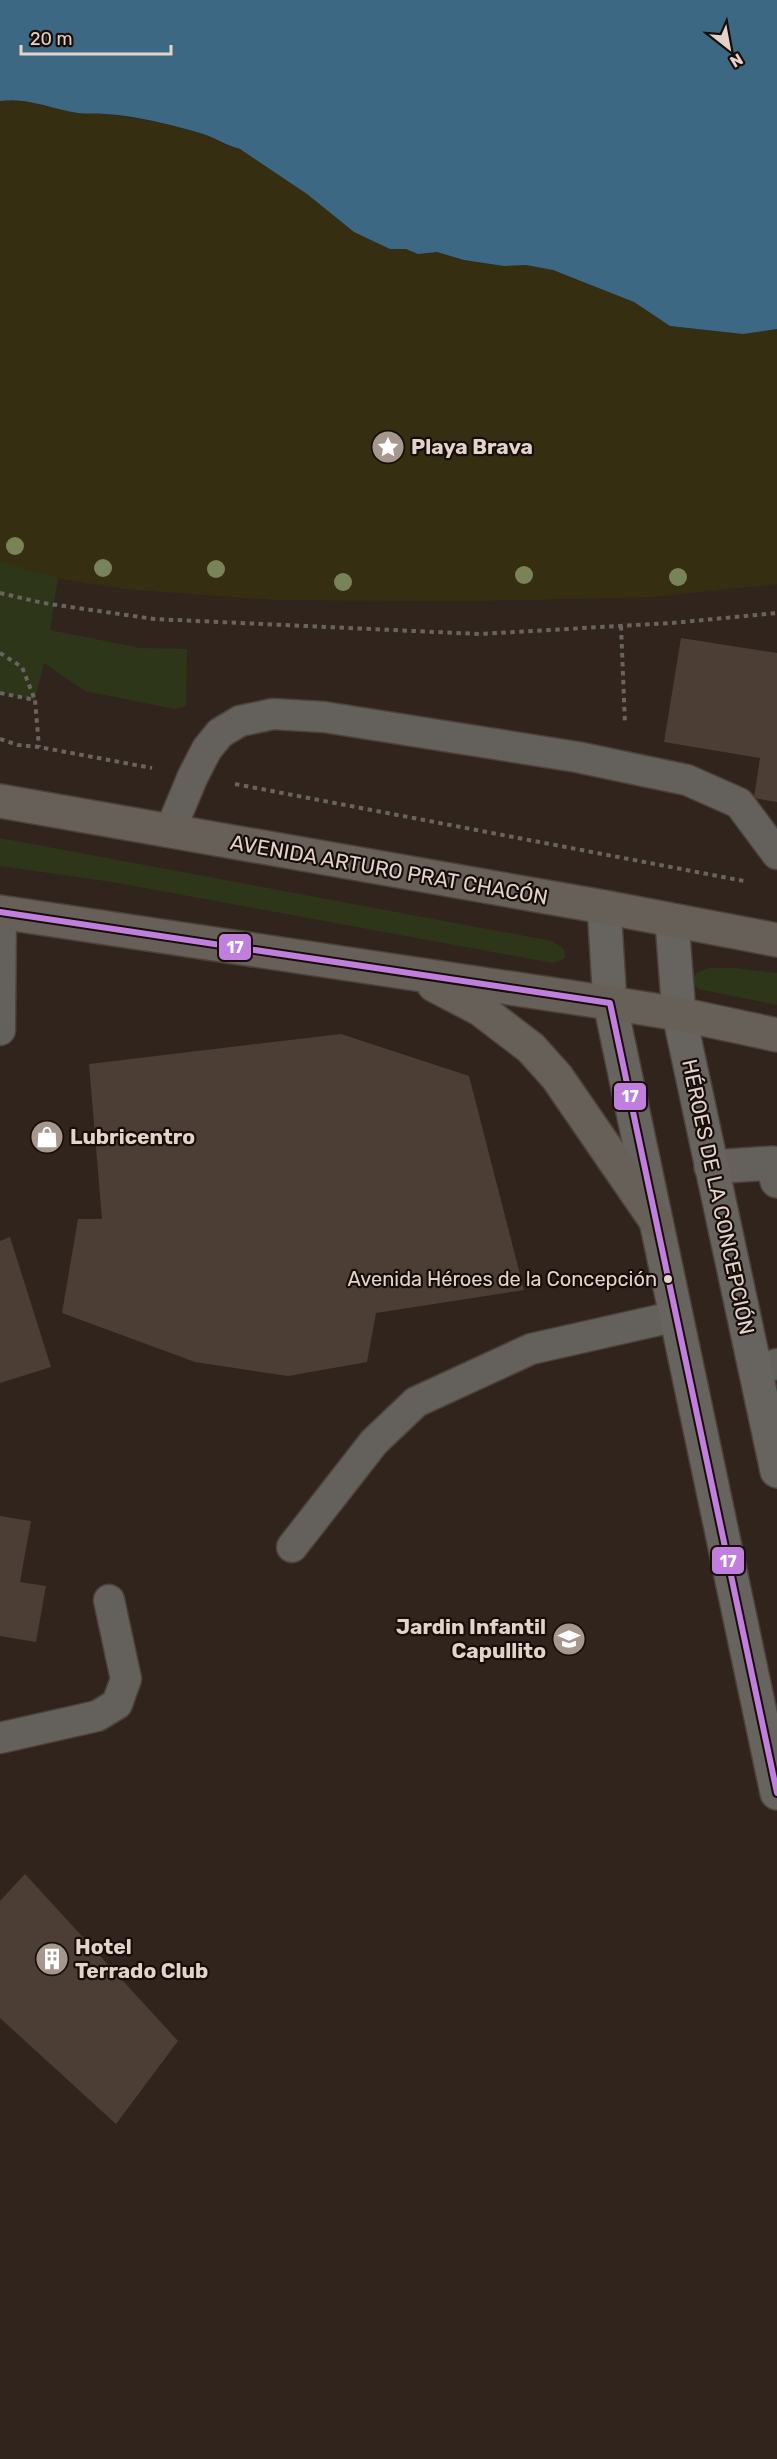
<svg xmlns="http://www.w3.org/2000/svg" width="777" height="2459" viewBox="0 0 777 2459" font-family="Rubik,sans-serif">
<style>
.green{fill:#2d3618}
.sand{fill:#362e10}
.water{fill:#3d6883}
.building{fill:#4c3e35}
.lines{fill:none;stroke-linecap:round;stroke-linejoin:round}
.lane-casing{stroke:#4c413b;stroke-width:33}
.street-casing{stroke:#4c413b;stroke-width:36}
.secondary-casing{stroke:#4c413b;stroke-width:36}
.primary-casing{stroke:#4c413b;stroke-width:36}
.path{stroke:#69645f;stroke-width:4;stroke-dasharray:4.5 4.5;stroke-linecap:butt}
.lane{stroke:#64605c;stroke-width:30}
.street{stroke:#64605c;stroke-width:33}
.secondary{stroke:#67635e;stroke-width:33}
.primary{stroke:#676059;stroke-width:33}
.bus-1-casing{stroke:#180e09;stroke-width:10}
.bus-1{stroke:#c07fdc;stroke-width:6}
.tree{fill:#788358}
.bus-dot{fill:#e3d3cb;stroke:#180e09;stroke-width:2}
.labels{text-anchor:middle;stroke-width:4.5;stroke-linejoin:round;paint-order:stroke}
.bus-label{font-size:20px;fill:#e3d3cb;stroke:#180e09;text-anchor:end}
.poi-label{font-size:21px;font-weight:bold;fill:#e3d3cb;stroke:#180e09;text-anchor:start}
.street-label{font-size:21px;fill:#e3d3cb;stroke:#180e09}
.line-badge{stroke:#180e09;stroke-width:2}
.badge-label{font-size:16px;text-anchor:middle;font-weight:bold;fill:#fff}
</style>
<rect width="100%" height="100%" fill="#31241d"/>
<g class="green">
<path d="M 0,486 L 777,584 L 651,597 L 468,601 L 278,600 L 125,589 L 58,578 L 50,630 L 140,648 L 187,649 L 186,706 L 174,709 L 85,691 L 44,663 L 35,700 L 0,693 Z"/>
<path d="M 0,838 L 552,941 L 564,949 L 565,958 L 554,963 L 531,959 L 112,882 L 0,866 Z"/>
<path d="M 709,968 L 736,968 L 777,973 L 777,1005 L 698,989 L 692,981 L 696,973 Z"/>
</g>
<path class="sand" d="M 9,100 L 41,103 L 77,113 L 107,114 L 147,120 L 201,133 L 228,146 L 240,149 L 307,194 L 354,232 L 390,248 L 406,249 L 418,254 L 437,252 L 464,260 L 504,266 L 526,265 L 553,270 L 634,302 L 670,326 L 743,334 L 777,329 L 777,584 L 651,597 L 468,601 L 278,600 L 125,589 L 57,578 L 0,561 L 0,101 Z"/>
<path class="water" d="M 0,0 L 777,0 L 777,329 L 743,334 L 670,326 L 634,302 L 553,270 L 526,265 L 504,266 L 464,260 L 437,252 L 418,254 L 406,249 L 390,249 L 354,232 L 307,194 L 240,149 C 225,145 212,136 197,132 C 167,124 137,116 106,114 C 96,113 87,114 78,113 C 51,109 28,97 0,101 Z"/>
<g class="building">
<path d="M 681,638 L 777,653 L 777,802 L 754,798 L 760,758 L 664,742 Z"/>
<path d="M 341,1034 L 469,1076 L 524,1290 L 376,1313 L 367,1362 L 288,1376 L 195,1362 L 62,1313 L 78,1219 L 102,1219 L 89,1064 Z"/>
<path d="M 10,1237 L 51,1367 L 0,1383 L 0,1241 Z"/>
<path d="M 0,1516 L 31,1521 L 20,1582 L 46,1586 L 36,1642 L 0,1636 Z"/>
<path d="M 25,1874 L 178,2041 L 116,2124 L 0,2018 L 0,1901 Z"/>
</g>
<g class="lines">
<defs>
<g id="lane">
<path d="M 170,831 L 193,776 L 207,749 L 220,733 L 240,721 L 273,714 L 324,717 L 577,757 L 687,780 L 739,803 L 777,854"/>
<path d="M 0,1030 L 1,912"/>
<path d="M 756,1370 L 777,1364"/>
<path d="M 292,1547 L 374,1442 L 416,1402 L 531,1349 L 677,1316"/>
<path d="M 0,1738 L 97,1716 L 117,1704 L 126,1679 L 109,1600"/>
</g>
<path id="street" d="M 711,1167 L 773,1163 L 777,1181"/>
<g id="secondary">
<path d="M 604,907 L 610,1003 L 777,1793"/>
<path d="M 672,922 L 679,1014 L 777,1471"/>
</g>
<g id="primary">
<path d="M 0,801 L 604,907 L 777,940"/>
<path d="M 0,912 L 610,1003 L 679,1014 L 777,1035"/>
<path d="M 434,985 L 480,1009 L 531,1048 L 557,1077 L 656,1221"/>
</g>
</defs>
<use href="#lane" class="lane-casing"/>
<use href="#street" class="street-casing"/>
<use href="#secondary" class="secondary-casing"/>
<use href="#primary" class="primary-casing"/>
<g class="path">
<path d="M 0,593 L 43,603 L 154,619 L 479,634 L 672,623 L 777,613"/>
<path d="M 621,626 L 625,724"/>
<path d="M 0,653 L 22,667 L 35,700"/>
<path d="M 0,693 L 35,700 L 39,747"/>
<path d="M 0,739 L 18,745 L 39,747 L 152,768"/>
<path d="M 235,784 L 744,881"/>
</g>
<use href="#lane" class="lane"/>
<use href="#street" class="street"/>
<use href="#secondary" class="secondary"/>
<use href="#primary" class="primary"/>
<defs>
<path id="bus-1" d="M 0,912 L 610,1003 L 777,1793"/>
</defs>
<use href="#bus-1" class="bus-1-casing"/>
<use href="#bus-1" class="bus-1"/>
</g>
<g class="tree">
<circle cx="15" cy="546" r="9"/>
<circle cx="103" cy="568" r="9"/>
<circle cx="216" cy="569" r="9"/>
<circle cx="524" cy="575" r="9"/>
<circle cx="678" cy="577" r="9"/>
<circle cx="343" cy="582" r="9"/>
</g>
<defs>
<symbol id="sight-disc" viewBox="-11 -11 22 22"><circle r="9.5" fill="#a5968e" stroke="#180e09"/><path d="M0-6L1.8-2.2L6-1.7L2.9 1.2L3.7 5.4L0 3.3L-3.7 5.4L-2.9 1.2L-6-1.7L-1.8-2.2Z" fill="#fff"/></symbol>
<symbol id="shop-disc" viewBox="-11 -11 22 22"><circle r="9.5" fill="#a5968e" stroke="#180e09"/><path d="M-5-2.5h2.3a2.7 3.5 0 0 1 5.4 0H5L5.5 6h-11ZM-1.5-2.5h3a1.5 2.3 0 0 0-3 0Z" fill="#fff"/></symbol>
<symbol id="school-disc" viewBox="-11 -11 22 22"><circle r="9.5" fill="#a5968e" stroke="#180e09"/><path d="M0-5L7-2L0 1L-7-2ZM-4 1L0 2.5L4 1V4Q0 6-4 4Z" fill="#fff"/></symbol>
<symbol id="building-disc" viewBox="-11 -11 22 22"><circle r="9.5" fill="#a5968e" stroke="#180e09"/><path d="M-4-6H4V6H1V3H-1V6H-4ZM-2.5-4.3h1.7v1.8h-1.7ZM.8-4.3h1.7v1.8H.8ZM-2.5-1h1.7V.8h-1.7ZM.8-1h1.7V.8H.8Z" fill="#fff"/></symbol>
</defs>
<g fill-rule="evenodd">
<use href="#sight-disc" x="369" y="428" width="38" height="38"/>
<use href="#shop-disc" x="28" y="1118" width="38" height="38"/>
<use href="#school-disc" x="550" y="1620" width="38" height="38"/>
<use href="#building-disc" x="33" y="1940" width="38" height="38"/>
</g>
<circle class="bus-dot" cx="668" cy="1279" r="5"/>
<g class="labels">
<g class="bus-label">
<text x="657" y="1286">Avenida Héroes de la Concepción</text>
</g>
<g class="poi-label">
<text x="411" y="454">Playa Brava</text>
<text x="70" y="1144">Lubricentro</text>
<text x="546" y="1634" text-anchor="end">Jardin Infantil<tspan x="546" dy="24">Capullito</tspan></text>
<text x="75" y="1954">Hotel<tspan x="75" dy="24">Terrado Club</tspan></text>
</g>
<g class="street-label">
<text transform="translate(389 870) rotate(10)" y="7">AVENIDA ARTURO PRAT CHACÓN</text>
<text transform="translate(718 1197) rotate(78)" y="7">HÉROES DE LA CONCEPCIÓN</text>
</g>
</g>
<g class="line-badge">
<rect x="218" y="933" width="34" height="28" rx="6" fill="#c07fdc"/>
<rect x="613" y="1082" width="34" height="29" rx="6" fill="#c07fdc"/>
<rect x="711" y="1546" width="34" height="29" rx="6" fill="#c07fdc"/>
</g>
<g class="badge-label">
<text x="235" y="953">17</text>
<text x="630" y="1102">17</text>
<text x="728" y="1567">17</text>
</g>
<g transform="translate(729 48) rotate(149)" stroke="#180e09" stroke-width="4.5" paint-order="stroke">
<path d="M0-4.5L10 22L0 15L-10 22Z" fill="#e3d3cb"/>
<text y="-9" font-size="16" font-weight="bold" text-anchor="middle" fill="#e3d3cb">N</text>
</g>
<path d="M21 45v9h150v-9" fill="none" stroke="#e3d3cb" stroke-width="3"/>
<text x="30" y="45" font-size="18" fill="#e3d3cb" stroke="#180e09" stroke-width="4.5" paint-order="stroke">20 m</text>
</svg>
